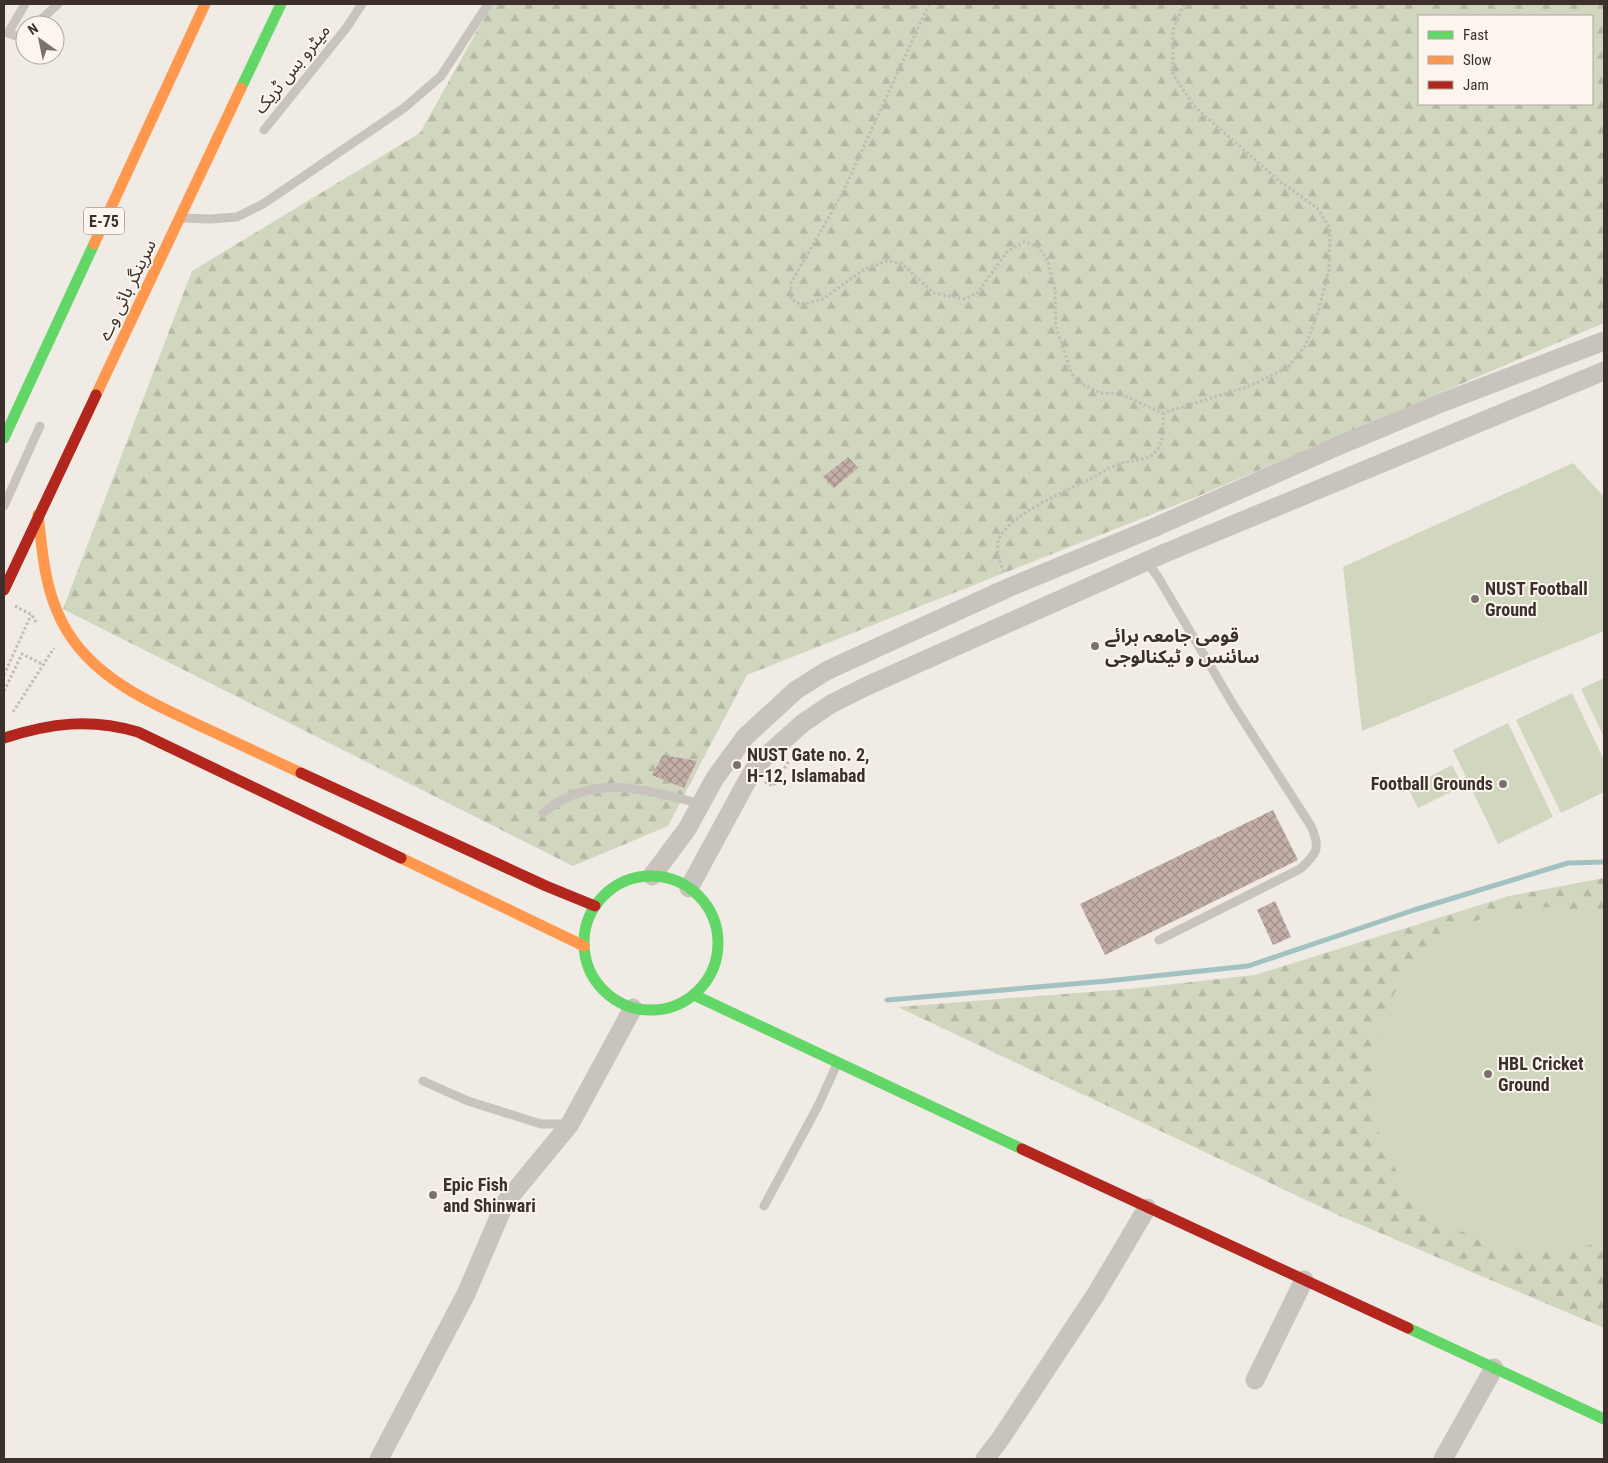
<svg xmlns="http://www.w3.org/2000/svg" width="1608" height="1463" viewBox="0 0 1608 1463" font-family="'Roboto Condensed','Noto Sans Arabic',sans-serif">
<style>
.forest{fill:url(#forest-firs);fill-rule:evenodd}
.garden{fill:#d1d6bf}
.lines{fill:none;stroke-linecap:round;stroke-linejoin:round}
.stream{stroke:#a1c2c1;stroke-width:5}
.building{fill:url(#building-cross-hatch)}
.path{stroke:#c2bbb6;stroke-width:3;stroke-dasharray:2.5 2.5;stroke-linecap:butt}
.lane{stroke:#c9c3be;stroke-width:9}
.street{stroke:#c9c3be;stroke-width:19}
.fast{stroke:#63d668;stroke-width:11}
.slow{stroke:#ff974d;stroke-width:11}
.jam{stroke:#b3261e;stroke-width:11}
.poi-dot{fill:#7a716c;stroke:#fbf5ee;stroke-width:2}
.labels{text-anchor:middle;stroke-width:4;stroke-linejoin:round;paint-order:stroke}
.shield{fill:#fbf5ee;stroke:#756b66;stroke-width:1}
.shield-label{font-size:16px;font-weight:bold;fill:#3b302b}
.street-label{font-size:18px;fill:#3b302b;stroke:#fbf5ee}
.poi-label{font-size:18px;font-weight:bold;fill:#3b302b;stroke:#fbf5ee;text-anchor:start}
</style>
<defs>
<pattern id="forest-firs" width="22" height="20" patternUnits="userSpaceOnUse" patternTransform="scale(1.25)"><rect width="22" height="20" fill="#d1d6bf"/><path d="M5 1l3.5 6h-7zM16 11l3.5 6h-7z" fill="#b4b8a4"/></pattern>
<pattern id="building-cross-hatch" width="8" height="8" patternUnits="userSpaceOnUse" patternTransform="scale(1.25)"><rect width="8" height="8" fill="#c3afa7"/><path d="M0 0l8 8M0 8l8-8" fill="none" stroke="#a08f88"/></pattern>
</defs>
<rect width="100%" height="100%" fill="#f0ebe5"/>
<g class="forest">
<path d="M 492,4 L 1604,4 L 1604,323 L 1196,497 L 747,675 L 668,826 L 573,866 L 63,609 L 192,271 L 420,133 ZM 1419,16 L 1592,16 L 1592,104 L 1419,104 Z"/>
<path d="M 1604,878 L 1604,1328 L 1340,1216 L 898,1007 L 1128,989 L 1255,975 L 1509,896 Z"/>
</g>
<g class="garden">
<path d="M 1573,463 L 1604,497 L 1604,631 L 1362,731 L 1343,567 Z"/>
<path d="M 1604,678 L 1604,737 L 1581,689 Z"/>
<path d="M 1572,693 L 1604,760 L 1604,792 L 1561,813 L 1516,720 Z"/>
<path d="M 1508,723 L 1553,817 L 1498,844 L 1453,750 Z"/>
<path d="M 1452,765 L 1463,786 L 1418,808 L 1408,788 Z"/>
<path d="M 1549,907 L 1578,910 L 1604,917 L 1604,1240 C 1571,1253 1531,1255 1496,1245 C 1344,1201 1327,1000 1465,926 C 1491,912 1520,908 1549,907 Z"/>
</g>
<g class="lines">
<path class="stream" d="M 887,1000 L 1107,981 L 1248,966 L 1414,910 L 1568,863 L 1604,862"/>
</g>
<g class="building">
<path d="M 848,457 L 858,468 L 834,488 L 823,477 Z"/>
<path d="M 663,755 L 697,761 L 684,788 L 652,775 Z"/>
<path d="M 1273,810 L 1298,860 L 1105,955 L 1080,904 Z"/>
<path d="M 1275,901 L 1291,937 L 1273,945 L 1257,910 Z"/>
</g>
<g class="lines">
<g class="path">
<path d="M 929,4 L 843,192 L 791,283 L 791,299 L 801,305 L 823,299 L 863,270 L 887,261 L 901,263 L 934,293 L 965,299 L 977,293 L 1008,251 L 1024,242 L 1038,247 L 1048,261 L 1055,290 L 1056,327 L 1072,374 L 1082,384 L 1101,393 L 1120,394 L 1163,413 L 1250,386 L 1288,367 L 1306,345 L 1318,312 L 1329,271 L 1330,229 L 1317,208 L 1278,180 L 1194,106 L 1173,74 L 1173,30 L 1184,4"/>
<path d="M 1004,572 C 999,561 994,546 1001,535 C 1018,511 1062,493 1088,480 C 1098,475 1108,468 1119,464 C 1132,459 1151,463 1159,447 C 1164,438 1163,423 1163,413"/>
<path d="M 15,606 L 32,615 L 37,624"/>
<path d="M 4,675 L 31,615"/>
<path d="M 4,691 L 22,654 L 44,665"/>
<path d="M 13,712 L 54,648"/>
<path d="M 765,782 L 773,786 L 789,761"/>
</g>
<g class="lane">
<path d="M 35,25 L 58,4"/>
<path d="M 25,33 L 19,37 L 8,33 L 25,4"/>
<path d="M 264,130 L 347,27 L 362,4"/>
<path d="M 183,218 L 210,219 L 237,217 L 263,204 L 404,108 L 441,76 L 488,4"/>
<path d="M 4,506 L 40,426"/>
<path d="M 1147,562 L 1158,577 L 1234,706 L 1311,826 C 1321,848 1317,854 1300,869 L 1159,940"/>
<path d="M 543,813 C 549,808 555,803 562,800 C 607,776 655,792 701,804"/>
<path d="M 423,1081 L 468,1101 L 541,1124 L 570,1124"/>
<path d="M 764,1206 L 818,1106 L 837,1064"/>
</g>
<g class="street">
<path d="M 652,876 L 687,829 L 715,778 L 745,737 L 796,690 L 828,670 L 1010,587 L 1153,528 L 1338,446 L 1441,403 L 1604,341"/>
<path d="M 689,888 L 746,783 L 755,768 L 765,757 L 803,723 L 831,704 L 867,686 L 1165,553 L 1604,371"/>
<path d="M 1255,1380 L 1304,1280"/>
<path d="M 379,1459 L 466,1294 L 505,1203 L 570,1124 L 633,1008"/>
<path d="M 985,1459 L 1001,1438 L 1096,1294 L 1147,1208"/>
<path d="M 1443,1459 L 1494,1368"/>
</g>
<g class="fast">
<path d="M 241,88 L 281,4"/>
<path d="M 4,438 L 94,244"/>
<circle cx="651" cy="943" r="67"/>
<path d="M 694,995 L 1022,1149"/>
<path d="M 1408,1328 L 1604,1419"/>
</g>
<g class="slow">
<path d="M 94,244 L 205,4"/>
<path d="M 96,395 L 241,88"/>
<path d="M 38,515 C 42,547 44,581 57,611 C 82,674 147,701 205,728 C 237,743 269,758 301,773"/>
<path d="M 401,858 L 584,946"/>
</g>
<g class="jam">
<path d="M 4,590 L 96,395"/>
<path d="M 4,738 C 51,723 90,718 138,732 L 401,858"/>
<path d="M 301,773 L 546,886 L 595,906"/>
<path d="M 1022,1149 L 1408,1328"/>
</g>
</g>
<g class="poi-dot">
<circle cx="1475" cy="599" r="5"/>
<circle cx="1095" cy="646" r="5"/>
<circle cx="737" cy="765" r="5"/>
<circle cx="1503" cy="784" r="5"/>
<circle cx="1488" cy="1074" r="5"/>
<circle cx="433" cy="1195" r="5"/>
</g>
<g class="labels">
<rect class="shield" x="84" y="207.5" width="40" height="27" rx="4"/>
<g class="shield-label">
<text x="104" y="227">E-75</text>
</g>
<g class="street-label">
<text transform="translate(292 69) rotate(-51)" y="6">میٹرو بس ٹریک</text>
<text transform="translate(127 290) rotate(-64)" y="6">سرینگر ہائی وے</text>
</g>
<g class="poi-label">
<text x="1485" y="595">NUST Football<tspan x="1485" dy="21">Ground</tspan></text>
<text x="1105" y="642">قومی جامعہ برائے<tspan x="1105" dy="21">سائنس و ٹیکنالوجی</tspan></text>
<text x="747" y="761">NUST Gate no. 2,<tspan x="747" dy="21">H-12, Islamabad</tspan></text>
<text x="1493" y="790" text-anchor="end">Football Grounds</text>
<text x="1498" y="1070">HBL Cricket<tspan x="1498" dy="21">Ground</tspan></text>
<text x="443" y="1191">Epic Fish<tspan x="443" dy="21">and Shinwari</tspan></text>
</g>
</g>
<rect width="1608" height="1463" fill="none" stroke="#3b302b" stroke-width="10"/>
<rect x="1418" y="15" width="175" height="90" fill="#fbf5ee" stroke="#aea6a0"/>
<rect x="1428" y="31" width="25" height="8" fill="#63d668" stroke="#aea6a0"/>
<text x="1463" y="40" font-size="15" fill="#3b302b">Fast</text>
<rect x="1428" y="56" width="25" height="8" fill="#ff974d" stroke="#aea6a0"/>
<text x="1463" y="65" font-size="15" fill="#3b302b">Slow</text>
<rect x="1428" y="81" width="25" height="8" fill="#b3261e" stroke="#aea6a0"/>
<text x="1463" y="90" font-size="15" fill="#3b302b">Jam</text>
<g transform="translate(40 40) rotate(327)"><circle r="24" fill="#fbf5ee" stroke="#aea6a0"/>
<path d="M0-4L9 19L0 12L-9 19Z" fill="#7a716c"/>
<text y="-8" font-size="14" font-weight="bold" text-anchor="middle" fill="#3b302b">N</text>
</g>
</svg>
